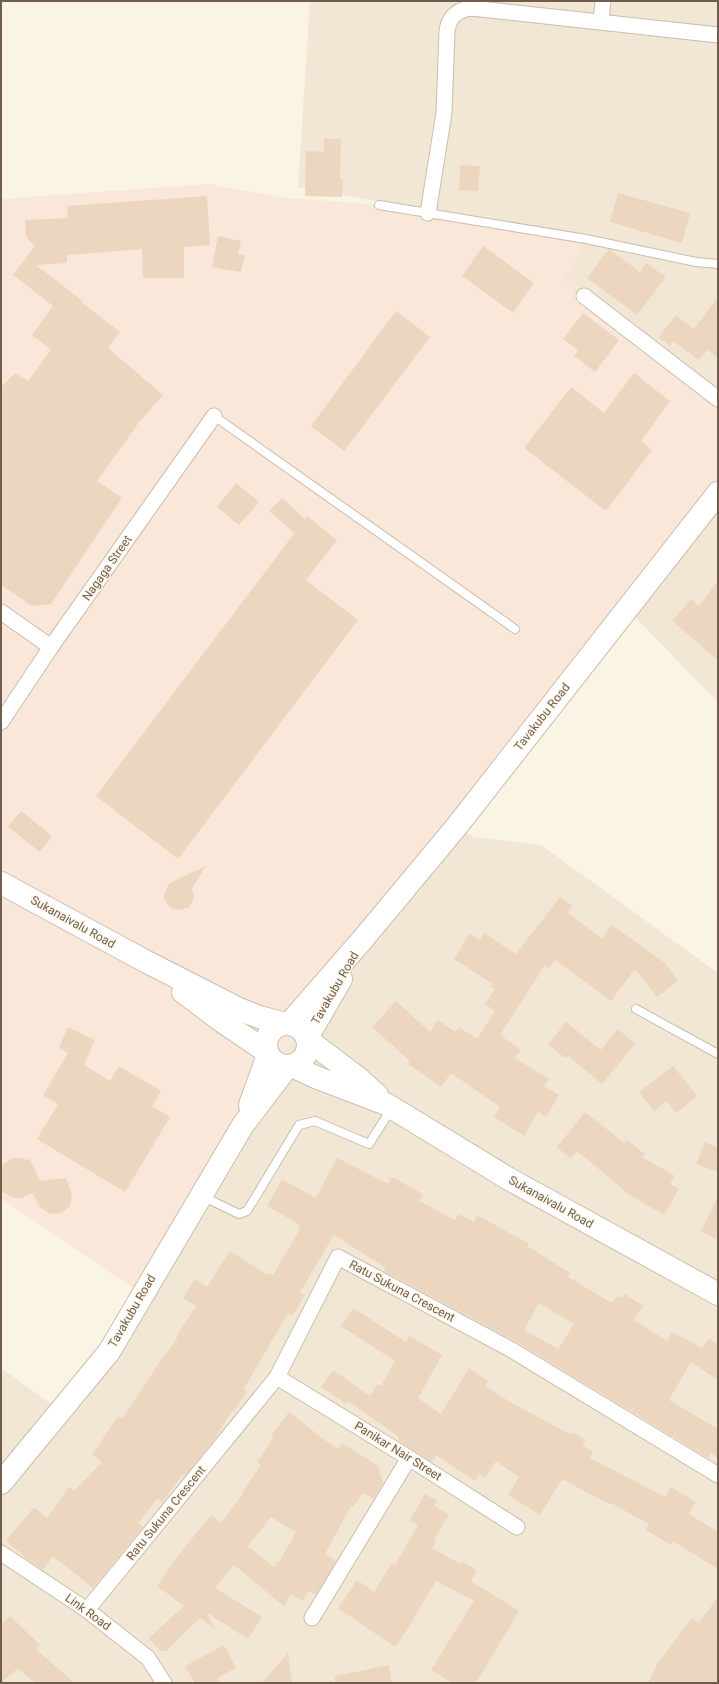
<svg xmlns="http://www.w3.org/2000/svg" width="719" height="1684" viewBox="0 0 719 1684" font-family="Roboto,sans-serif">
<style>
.residential{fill:#f1e7d4}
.commercial{fill:#f9e7da}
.building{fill:#ecd6bf;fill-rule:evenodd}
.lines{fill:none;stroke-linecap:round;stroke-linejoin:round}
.lane-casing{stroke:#cabdac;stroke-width:10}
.street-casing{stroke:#cabdac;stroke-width:17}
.secondary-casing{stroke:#cdbeab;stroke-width:24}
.lane{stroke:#fff;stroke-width:8}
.street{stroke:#fff;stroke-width:15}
.secondary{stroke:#fff;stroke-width:22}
.labels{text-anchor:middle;stroke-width:3;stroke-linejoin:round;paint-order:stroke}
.street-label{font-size:12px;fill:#705d4d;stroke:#fdf8eb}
</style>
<rect width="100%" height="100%" fill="#faf4e5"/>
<g class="residential">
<path d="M 310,1 L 718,1 L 718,399 L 563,280 L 586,239 L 298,187 Z"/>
<path d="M 718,493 L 718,702 L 627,609 Z"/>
<path d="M 457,826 L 473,837 L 541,845 L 718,973 L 718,1683 L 1,1683 L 1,1368 L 60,1410 L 275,1062 L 302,1030 Z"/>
</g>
<path class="commercial" d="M 209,184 L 278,197 L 379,205 L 586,239 L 563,280 L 718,399 L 718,493 L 302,1030 L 275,1062 L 142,1294 L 1,1198 L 1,199 Z"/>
<g class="building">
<path d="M 324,139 L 341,139 L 340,178 L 343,179 L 342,197 L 305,196 L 306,151 L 324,152 Z"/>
<path d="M 460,165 L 480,166 L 478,191 L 459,190 Z"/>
<path d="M 618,193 L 690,213 L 682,243 L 610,222 Z"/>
<path d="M 207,196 L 210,245 L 184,247 L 184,278 L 143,278 L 142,249 L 67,255 L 67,263 L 36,265 L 83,301 L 81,302 L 120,332 L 108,348 L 163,395 L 137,425 L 97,481 L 122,498 L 51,604 L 32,606 L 1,585 L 1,387 L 15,373 L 28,381 L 51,350 L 32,335 L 53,306 L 13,275 L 35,246 L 26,237 L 25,220 L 68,218 L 67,206 Z"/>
<path d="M 218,236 L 241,241 L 238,254 L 245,256 L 241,272 L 212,267 Z"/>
<path d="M 483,246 L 534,283 L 513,313 L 462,276 Z"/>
<path d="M 609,249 L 640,272 L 646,263 L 666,277 L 637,315 L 587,278 Z"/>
<path d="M 718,297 L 718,358 L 707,350 L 699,360 L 673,341 L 670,346 L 659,337 L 676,315 L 694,329 Z"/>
<path d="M 396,311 L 430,337 L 344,451 L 311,426 Z"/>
<path d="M 583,313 L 619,340 L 595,372 L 574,356 L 578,350 L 563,339 Z"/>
<path d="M 634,373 L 670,401 L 641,441 L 652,450 L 606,511 L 524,448 L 571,387 L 604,413 Z"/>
<path d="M 236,483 L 259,502 L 239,525 L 217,507 Z"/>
<path d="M 282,498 L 305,519 L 307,516 L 337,540 L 306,580 L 358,620 L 178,859 L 96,796 L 293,535 L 294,533 L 269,511 Z"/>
<path d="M 718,581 L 718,660 L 672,621 L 691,599 L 699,606 Z"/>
<path d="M 21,811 L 52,836 L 40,852 L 8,827 Z"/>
<path d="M 206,866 L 192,888 L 194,898 L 189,907 L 180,910 L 171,908 L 165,901 L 164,896 L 167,887 L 170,883 Z"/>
<path d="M 560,897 L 572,906 L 568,913 L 602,939 L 612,925 L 665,963 L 678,981 L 657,997 L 635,969 L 611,1001 L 555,960 L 549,968 L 545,965 L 500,1035 L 521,1050 L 515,1058 L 549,1079 L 544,1086 L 559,1095 L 546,1117 L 538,1112 L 524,1136 L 494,1117 L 500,1107 L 451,1073 L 441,1087 L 408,1064 L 410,1061 L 372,1027 L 396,1001 L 430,1032 L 438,1020 L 455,1032 L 459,1027 L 477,1039 L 495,1011 L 485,1004 L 495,989 L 491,987 L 493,984 L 454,959 L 470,933 L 480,940 L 484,933 L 516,954 Z"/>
<path d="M 566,1022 L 601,1050 L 618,1029 L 635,1044 L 602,1084 L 568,1056 L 565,1058 L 548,1044 Z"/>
<path d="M 68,1027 L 95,1040 L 84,1065 L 110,1081 L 119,1066 L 161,1091 L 152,1106 L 170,1117 L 125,1192 L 37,1139 L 58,1104 L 43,1095 L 68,1053 L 59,1048 Z"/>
<path d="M 673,1066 L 697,1096 L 676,1113 L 667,1101 L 654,1111 L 639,1092 Z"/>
<path d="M 585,1112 L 624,1143 L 627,1140 L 645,1154 L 642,1157 L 675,1176 L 670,1184 L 679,1189 L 664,1215 L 630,1195 L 577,1151 L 571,1159 L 557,1147 Z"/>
<path d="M 705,1142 L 718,1148 L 718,1172 L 696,1164 Z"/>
<path d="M 16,1158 L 30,1160 L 40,1181 L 66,1178 L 72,1194 L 70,1206 L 66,1210 L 61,1213 L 50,1214 L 41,1208 L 32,1193 L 21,1198 L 14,1198 L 1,1191 L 1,1166 L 10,1159 Z"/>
<path d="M 337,1158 L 388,1184 L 392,1177 L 423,1194 L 419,1201 L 455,1220 L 458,1214 L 474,1222 L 477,1215 L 529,1244 L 527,1246 L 570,1273 L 568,1277 L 612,1303 L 618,1295 L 623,1298 L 625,1294 L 643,1306 L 634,1320 L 667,1341 L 672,1332 L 702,1348 L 709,1338 L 718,1345 L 718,1380 L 691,1362 L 669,1400 L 718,1429 L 718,1458 L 711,1453 L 708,1458 L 515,1341 L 384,1271 L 386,1268 L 334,1235 L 300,1292 L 305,1295 L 292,1316 L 288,1313 L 243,1390 L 247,1392 L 233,1412 L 232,1411 L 211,1444 L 185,1476 L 183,1474 L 162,1502 L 158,1498 L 138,1523 L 143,1527 L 93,1588 L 53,1556 L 43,1570 L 31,1562 L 6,1541 L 34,1507 L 47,1518 L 69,1487 L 74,1491 L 102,1462 L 92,1455 L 118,1416 L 122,1418 L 131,1406 L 156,1367 L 178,1338 L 176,1337 L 196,1306 L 183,1298 L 195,1279 L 207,1287 L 230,1251 L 267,1275 L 269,1273 L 273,1275 L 299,1231 L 298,1230 L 300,1225 L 267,1206 L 282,1179 L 316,1198 ZM 539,1303 L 574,1324 L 558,1349 L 524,1330 Z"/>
<path d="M 718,1197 L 718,1240 L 701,1231 Z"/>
<path d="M 353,1308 L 406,1342 L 409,1336 L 442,1355 L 418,1398 L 441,1414 L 469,1368 L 488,1381 L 485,1386 L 510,1402 L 571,1435 L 572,1432 L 586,1440 L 582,1446 L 593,1452 L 590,1458 L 665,1497 L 671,1487 L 696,1502 L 689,1514 L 718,1532 L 718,1569 L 673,1541 L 671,1545 L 646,1530 L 649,1524 L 611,1503 L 610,1504 L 605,1502 L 562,1479 L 540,1515 L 508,1495 L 519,1477 L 496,1461 L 485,1478 L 479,1474 L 475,1481 L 436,1455 L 432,1462 L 398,1440 L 399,1437 L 348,1401 L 346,1404 L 321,1387 L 333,1370 L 370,1396 L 378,1384 L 381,1386 L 395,1361 L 341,1326 Z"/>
<path d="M 289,1412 L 326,1441 L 338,1449 L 342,1443 L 378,1466 L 383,1483 L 374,1499 L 363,1493 L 353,1507 L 351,1506 L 325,1554 L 336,1561 L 316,1595 L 309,1591 L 303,1601 L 291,1594 L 284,1606 L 234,1565 L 215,1588 L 262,1617 L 248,1639 L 206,1612 L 215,1629 L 200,1618 L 166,1651 L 160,1651 L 149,1638 L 184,1606 L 157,1586 L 178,1556 L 211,1515 L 221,1523 L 244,1492 L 243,1491 L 261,1465 L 257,1462 L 273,1438 L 271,1436 ZM 271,1517 L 296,1532 L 279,1562 L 277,1561 L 274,1567 L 248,1546 Z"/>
<path d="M 425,1494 L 437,1501 L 434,1506 L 449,1514 L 434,1540 L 436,1542 L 432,1548 L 462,1565 L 463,1562 L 477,1570 L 471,1581 L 519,1611 L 476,1683 L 452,1683 L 431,1670 L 474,1601 L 436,1581 L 413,1619 L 414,1620 L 395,1647 L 338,1608 L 357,1580 L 374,1592 L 392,1563 L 395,1565 L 418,1525 L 410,1520 Z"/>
<path d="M 718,1597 L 718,1683 L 648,1683 L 658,1663 L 692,1618 L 699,1623 Z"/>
<path d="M 10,1616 L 40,1645 L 36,1649 L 74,1683 L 35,1683 L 18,1668 L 1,1683 L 1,1625 Z"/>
<path d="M 224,1645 L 236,1668 L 217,1678 L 220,1683 L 195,1683 L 185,1666 Z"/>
<path d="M 288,1653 L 292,1683 L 262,1683 Z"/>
<path d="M 389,1665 L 392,1683 L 335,1683 L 335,1676 Z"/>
</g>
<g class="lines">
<defs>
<g id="lane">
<path d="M 379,205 L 586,239 L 696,262 L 718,264"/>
<path d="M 214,416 L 515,629"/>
<path d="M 636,1009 L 718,1054"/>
<path d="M 202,1196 L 239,1214 L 247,1211 L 299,1125 L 315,1121 L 369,1144 L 392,1108"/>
</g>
<g id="street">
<path d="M 601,21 L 603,1"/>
<path d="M 428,213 L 444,113 L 447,31 C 449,17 457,10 471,8 L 718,35"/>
<path d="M 584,296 L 718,399"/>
<path d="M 1,612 L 51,647"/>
<path d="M 1,722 L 51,647 L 214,416"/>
<path d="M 277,1377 L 409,1458 L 517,1527"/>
<path d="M 1,1553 L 87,1610 L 148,1658 L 164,1683"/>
<path d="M 87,1610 L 277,1377 L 338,1257 L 510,1349 L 718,1475"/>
<path d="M 312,1618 L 409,1458"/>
</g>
<g id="secondary">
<path d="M 1,883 L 145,961 L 239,1009 L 259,1017 L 286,1024"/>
<path d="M 183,992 L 220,1020 L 267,1052"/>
<circle cx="287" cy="1045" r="21"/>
<path d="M 289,1024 L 363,939 L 457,826 L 718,493"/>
<path d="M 307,1038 L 341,979"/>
<path d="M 308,1040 L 357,1077 L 377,1095"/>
<path d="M 292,1066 L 318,1078 L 386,1104 L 509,1179 L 718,1294"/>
<path d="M 250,1105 L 268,1055"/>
<path d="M 1,1483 L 109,1352 L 243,1125 L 287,1067"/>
</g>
</defs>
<use href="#lane" class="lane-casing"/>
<use href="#street" class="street-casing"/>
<use href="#secondary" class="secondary-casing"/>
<use href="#lane" class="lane"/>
<use href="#street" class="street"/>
<use href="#secondary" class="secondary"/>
</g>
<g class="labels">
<g class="street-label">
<text transform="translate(107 568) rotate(-55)" y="4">Nagaga Street</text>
<text transform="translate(542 717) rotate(-52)" y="4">Tavakubu Road</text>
<text transform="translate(73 922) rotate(29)" y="4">Sukanaivalu Road</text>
<text transform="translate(335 988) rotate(-60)" y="4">Tavakubu Road</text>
<text transform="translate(551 1202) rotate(29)" y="4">Sukanaivalu Road</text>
<text transform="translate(402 1291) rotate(28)" y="4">Ratu Sukuna Crescent</text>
<text transform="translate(132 1311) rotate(-60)" y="4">Tavakubu Road</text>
<text transform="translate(398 1451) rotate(32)" y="4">Panikar Nair Street</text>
<text transform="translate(166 1513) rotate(-51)" y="4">Ratu Sukuna Crescent</text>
<text transform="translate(88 1612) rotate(36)" y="4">Link Road</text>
</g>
</g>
<rect width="719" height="1684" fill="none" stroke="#705d4d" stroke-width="4"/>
</svg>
